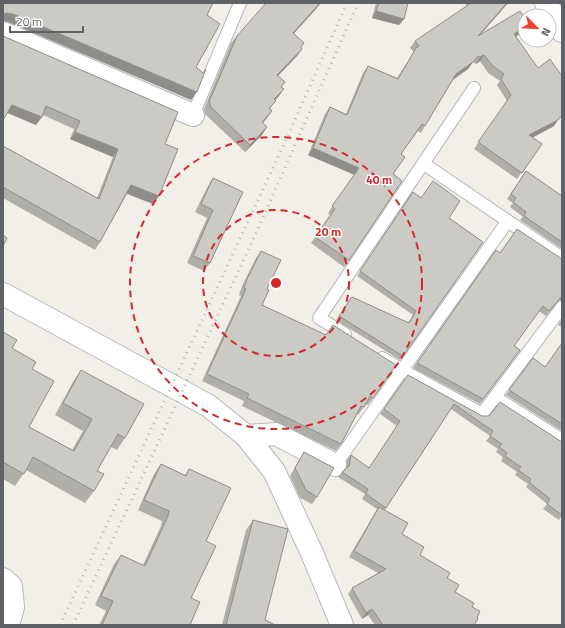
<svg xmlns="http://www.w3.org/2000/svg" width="565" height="628" viewBox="0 0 565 628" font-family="'Titillium Web',sans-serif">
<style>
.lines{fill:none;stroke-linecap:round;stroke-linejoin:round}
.lane-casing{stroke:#b5b8bc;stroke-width:14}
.street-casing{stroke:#b5b8bc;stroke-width:24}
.lane{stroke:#fff;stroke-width:12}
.street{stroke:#fff;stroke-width:22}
.rail{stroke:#b6b7b8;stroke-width:3;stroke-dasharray:1 5;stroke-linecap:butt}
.wall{fill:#afaea9}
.shaded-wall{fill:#8f8d8a}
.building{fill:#cccac5;stroke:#8f8d8a}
.ring{fill:none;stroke:#d62828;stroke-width:2;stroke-dasharray:7 5}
.centre{fill:#d62828;stroke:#fff;stroke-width:2}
.ring-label{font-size:12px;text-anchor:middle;font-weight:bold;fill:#d62828;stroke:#fff;stroke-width:3;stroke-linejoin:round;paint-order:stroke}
</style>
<rect width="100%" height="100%" fill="#f1efe8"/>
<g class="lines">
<defs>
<g id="lane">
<path d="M 193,115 L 240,3"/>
<path d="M 424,164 L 562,258"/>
<path d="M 345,334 L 319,318 L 474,88"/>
<path d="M 382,358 L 402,370 L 482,414 L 562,307"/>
<path d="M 495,397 L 562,440"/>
<path d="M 335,465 L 507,222"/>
</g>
<g id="street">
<path d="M 546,3 L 562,31"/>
<path d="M 3,33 L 193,115"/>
<path d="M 3,294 L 209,406 L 246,436 L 274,471 L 311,551 L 342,625"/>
<path d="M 246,436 L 276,434 L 335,465"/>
<path d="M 3,579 L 11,586 L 13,607 L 8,625"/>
</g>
</defs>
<use href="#lane" class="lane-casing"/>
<use href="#street" class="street-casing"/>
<use href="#lane" class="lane"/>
<use href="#street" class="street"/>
<g class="rail">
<path d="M 60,625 L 285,142 L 347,3"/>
<path d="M 73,625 L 252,242 L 358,3"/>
</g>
</g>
<g class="wall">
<path d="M 321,3 L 316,9 L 294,33 L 302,49 L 297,56 L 278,76 L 282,87 L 279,96 L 275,100 L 270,109 L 272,111 L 263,123 L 267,127 L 262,135 L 245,152 L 205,114 L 204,109 L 231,43 L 237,36 Z"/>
<path d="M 376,3 L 408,3 L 404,19 L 399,25 L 372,18 Z"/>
<path d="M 464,3 L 508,3 L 481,34 L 525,18 L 525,30 L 516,37 L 554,126 L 532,138 L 542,144 L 517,179 L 474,149 L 507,101 L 497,85 L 500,81 L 488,73 L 480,61 L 476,64 L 473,62 L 468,69 L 453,80 L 425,126 L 421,133 L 418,131 L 401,154 L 393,174 L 402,181 L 344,267 L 311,243 L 330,215 L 328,213 L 355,175 L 308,155 L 325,114 L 330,107 L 346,114 L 363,73 L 368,66 L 397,78 L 414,52 L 410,48 L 415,41 L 467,6 Z"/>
<path d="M 3,36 L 165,144 L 159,196 L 153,204 L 127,194 L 100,242 L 95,250 L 3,198 L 3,146 L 97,198 L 113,157 L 70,139 L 74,129 L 43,115 L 36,125 L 7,113 Z"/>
<path d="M 526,171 L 562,196 L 562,249 L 520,220 L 523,217 L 510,207 L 513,203 L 507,199 Z"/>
<path d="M 213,178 L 243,192 L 210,263 L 204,271 L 187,263 L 207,218 L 195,212 L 208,186 Z"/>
<path d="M 413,192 L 483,242 L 400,360 L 336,320 L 352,297 L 408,323 L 413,315 L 357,276 Z"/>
<path d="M 496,250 L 500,253 L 562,259 L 562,301 L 559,300 L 546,316 L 539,311 L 514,346 L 520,350 L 480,404 L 413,368 Z"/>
<path d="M 261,251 L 267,289 L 262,305 L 325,335 L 396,365 L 368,405 L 366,404 L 358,415 L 357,413 L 341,444 L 336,451 L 242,406 L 244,401 L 202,381 L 241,296 L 239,295 L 242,286 L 256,258 Z"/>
<path d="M 562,319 L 562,327 L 558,325 Z"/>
<path d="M 3,332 L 12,348 L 32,369 L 29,427 L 72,450 L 83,431 L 55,415 L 73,382 L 81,370 L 125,438 L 117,450 L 111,447 L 97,471 L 94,491 L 85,503 L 26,470 L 15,486 L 3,479 Z"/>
<path d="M 562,343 L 562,431 L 506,395 L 533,358 L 545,367 Z"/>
<path d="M 408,375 L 482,416 L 489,416 L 562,515 L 559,520 L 543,509 L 547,504 L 526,487 L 528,484 L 515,475 L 517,472 L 501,461 L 503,457 L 496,452 L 498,449 L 486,441 L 490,436 L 451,409 L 385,510 L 402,534 L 420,555 L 447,578 L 455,592 L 472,607 L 477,618 L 474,625 L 375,625 L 368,615 L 362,619 L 348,594 L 352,588 L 378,573 L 349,557 L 377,509 L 362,499 L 365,494 L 338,477 L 342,472 L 346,468 L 347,460 L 351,455 L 369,468 L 397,426 L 380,414 Z"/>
<path d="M 304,452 L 317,497 L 312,504 L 300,498 L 290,476 L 299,460 Z"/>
<path d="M 161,464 L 185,475 L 189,469 L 206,541 L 191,598 L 190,625 L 99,625 L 106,611 L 95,605 L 114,564 L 121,555 L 143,565 L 161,526 L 162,521 L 138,510 L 154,474 Z"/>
<path d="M 253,520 L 265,620 L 275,625 L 222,625 L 246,530 Z"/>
</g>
<g class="shaded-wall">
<path d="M 321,3 L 316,9 L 288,40 L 293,33 Z"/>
<path d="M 507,3 L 508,3 L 474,42 L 478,36 Z"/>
<path d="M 376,11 L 404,19 L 399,25 L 372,18 Z"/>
<path d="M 7,13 L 13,14 L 197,92 L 191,100 L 8,22 L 3,21 L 3,14 Z"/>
<path d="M 525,27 L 525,30 L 524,31 L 509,41 L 514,34 Z"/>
<path d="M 302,49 L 297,56 L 272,82 L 277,75 Z"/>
<path d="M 484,55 L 480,61 L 476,64 L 480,57 Z"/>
<path d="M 473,62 L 468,69 L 452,80 L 456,74 Z"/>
<path d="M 284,89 L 279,96 L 269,107 L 274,99 Z"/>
<path d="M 12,105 L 42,117 L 36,125 L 6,112 Z"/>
<path d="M 272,111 L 267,118 L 257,129 L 262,122 Z"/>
<path d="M 558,120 L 554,126 L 524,142 L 529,135 Z"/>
<path d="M 267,127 L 262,135 L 245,152 L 250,145 Z"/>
<path d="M 75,132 L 118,149 L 113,157 L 70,139 Z"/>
<path d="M 313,148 L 359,168 L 355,175 L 308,155 Z"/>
<path d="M 131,185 L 159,196 L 153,204 L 126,193 Z"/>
<path d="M 562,296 L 562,301 L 559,300 L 546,316 Z"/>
<path d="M 372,609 L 368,615 L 362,619 L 366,613 Z"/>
</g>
<g class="building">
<path d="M 3,3 L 213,3 L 207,15 L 220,24 L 196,67 L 203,73 L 206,69 L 197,92 L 13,14 L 7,13 L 3,14 Z"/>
<path d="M 266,3 L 320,3 L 293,33 L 304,43 L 301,47 L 302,49 L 277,75 L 285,82 L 281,87 L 284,89 L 274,99 L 276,101 L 269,108 L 272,111 L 262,122 L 267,127 L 250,145 L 211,107 L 209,102 L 237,36 Z"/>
<path d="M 379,3 L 408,3 L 404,19 L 376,11 Z"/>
<path d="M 471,3 L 507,3 L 478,36 L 520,11 L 525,18 L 525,27 L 514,34 L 538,68 L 550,59 L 562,76 L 562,115 L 558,120 L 529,135 L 542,144 L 522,173 L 478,142 L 511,95 L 501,79 L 504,74 L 493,66 L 484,55 L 480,57 L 478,56 L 473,62 L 456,74 L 425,126 L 422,124 L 401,154 L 405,157 L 393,174 L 402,181 L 349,260 L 315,237 L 335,209 L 332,206 L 359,168 L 313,148 L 330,107 L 347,115 L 368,66 L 398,79 L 416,48 L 419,46 L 415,41 Z"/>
<path d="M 3,36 L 178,112 L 165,144 L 178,149 L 159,196 L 131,185 L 100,242 L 3,187 L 3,146 L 99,199 L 118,149 L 75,132 L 80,121 L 46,106 L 42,117 L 12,105 L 3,120 Z"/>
<path d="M 526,171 L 562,196 L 562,242 L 524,216 L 526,212 L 513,202 L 516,198 L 511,194 Z"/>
<path d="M 213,178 L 243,192 L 210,263 L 193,256 L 213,210 L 201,204 Z"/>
<path d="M 433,181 L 451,194 L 460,201 L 449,218 L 483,242 L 403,356 L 339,316 L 352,297 L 409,323 L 416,311 L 360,271 L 413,192 L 421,198 Z"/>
<path d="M 517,229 L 562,259 L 562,296 L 549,311 L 543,306 L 514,346 L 520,350 L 483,399 L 417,363 L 496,250 L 500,253 Z"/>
<path d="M 3,235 L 7,238 L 3,246 Z"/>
<path d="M 261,251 L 281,260 L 267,289 L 269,290 L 262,305 L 326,335 L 333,325 L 396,365 L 373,398 L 370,396 L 364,407 L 361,406 L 341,444 L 247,398 L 249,394 L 207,374 L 246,289 L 244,288 L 247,279 Z"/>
<path d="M 3,332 L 17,340 L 12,348 L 36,362 L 32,369 L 54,381 L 29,427 L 74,451 L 92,419 L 63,403 L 81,370 L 144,404 L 125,438 L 118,434 L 97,471 L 104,474 L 94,491 L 33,457 L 24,474 L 3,462 Z"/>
<path d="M 562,343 L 562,424 L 509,390 L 533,358 L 545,367 Z"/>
<path d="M 408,375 L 482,416 L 489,416 L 500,402 L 562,442 L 562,515 L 547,504 L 550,499 L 529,482 L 531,479 L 518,470 L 521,467 L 505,456 L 507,453 L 499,447 L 502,444 L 490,436 L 493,431 L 454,404 L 386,508 L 366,494 L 368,489 L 342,472 L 349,466 L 351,455 L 369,468 L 400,421 L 384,409 Z"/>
<path d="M 304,452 L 334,468 L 317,497 L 306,490 L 295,468 Z"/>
<path d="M 161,464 L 186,476 L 189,469 L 231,488 L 206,541 L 216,546 L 191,598 L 200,602 L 190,625 L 102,625 L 113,601 L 101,596 L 121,555 L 145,566 L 168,516 L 169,511 L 144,500 Z"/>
<path d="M 379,507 L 408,523 L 402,534 L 424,547 L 420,555 L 450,573 L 447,578 L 459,585 L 455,592 L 474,603 L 472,607 L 480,611 L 477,618 L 478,619 L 474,625 L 383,625 L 372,609 L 366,613 L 352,588 L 386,569 L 354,551 Z"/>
<path d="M 253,520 L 288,529 L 265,620 L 275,625 L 226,625 Z"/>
</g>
<g class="ring">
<circle cx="276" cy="283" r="73"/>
<circle cx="276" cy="283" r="146"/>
</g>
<circle cx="276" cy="283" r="6" class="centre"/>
<g class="ring-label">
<text x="379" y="184">40 m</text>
<text x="328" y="236">20 m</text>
</g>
<rect width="565" height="628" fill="none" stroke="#5f6368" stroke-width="8"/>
<g transform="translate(537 28) rotate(114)"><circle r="19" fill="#ffffff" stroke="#bfc1c3"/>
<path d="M0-3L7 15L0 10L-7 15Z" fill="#ea4335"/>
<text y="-6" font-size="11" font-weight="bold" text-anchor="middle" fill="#5f6368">N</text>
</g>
<path d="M10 26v6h73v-6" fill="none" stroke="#5f6368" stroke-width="2"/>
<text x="16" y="26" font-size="12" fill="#5f6368" stroke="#ffffff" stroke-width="3" paint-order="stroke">20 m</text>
</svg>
